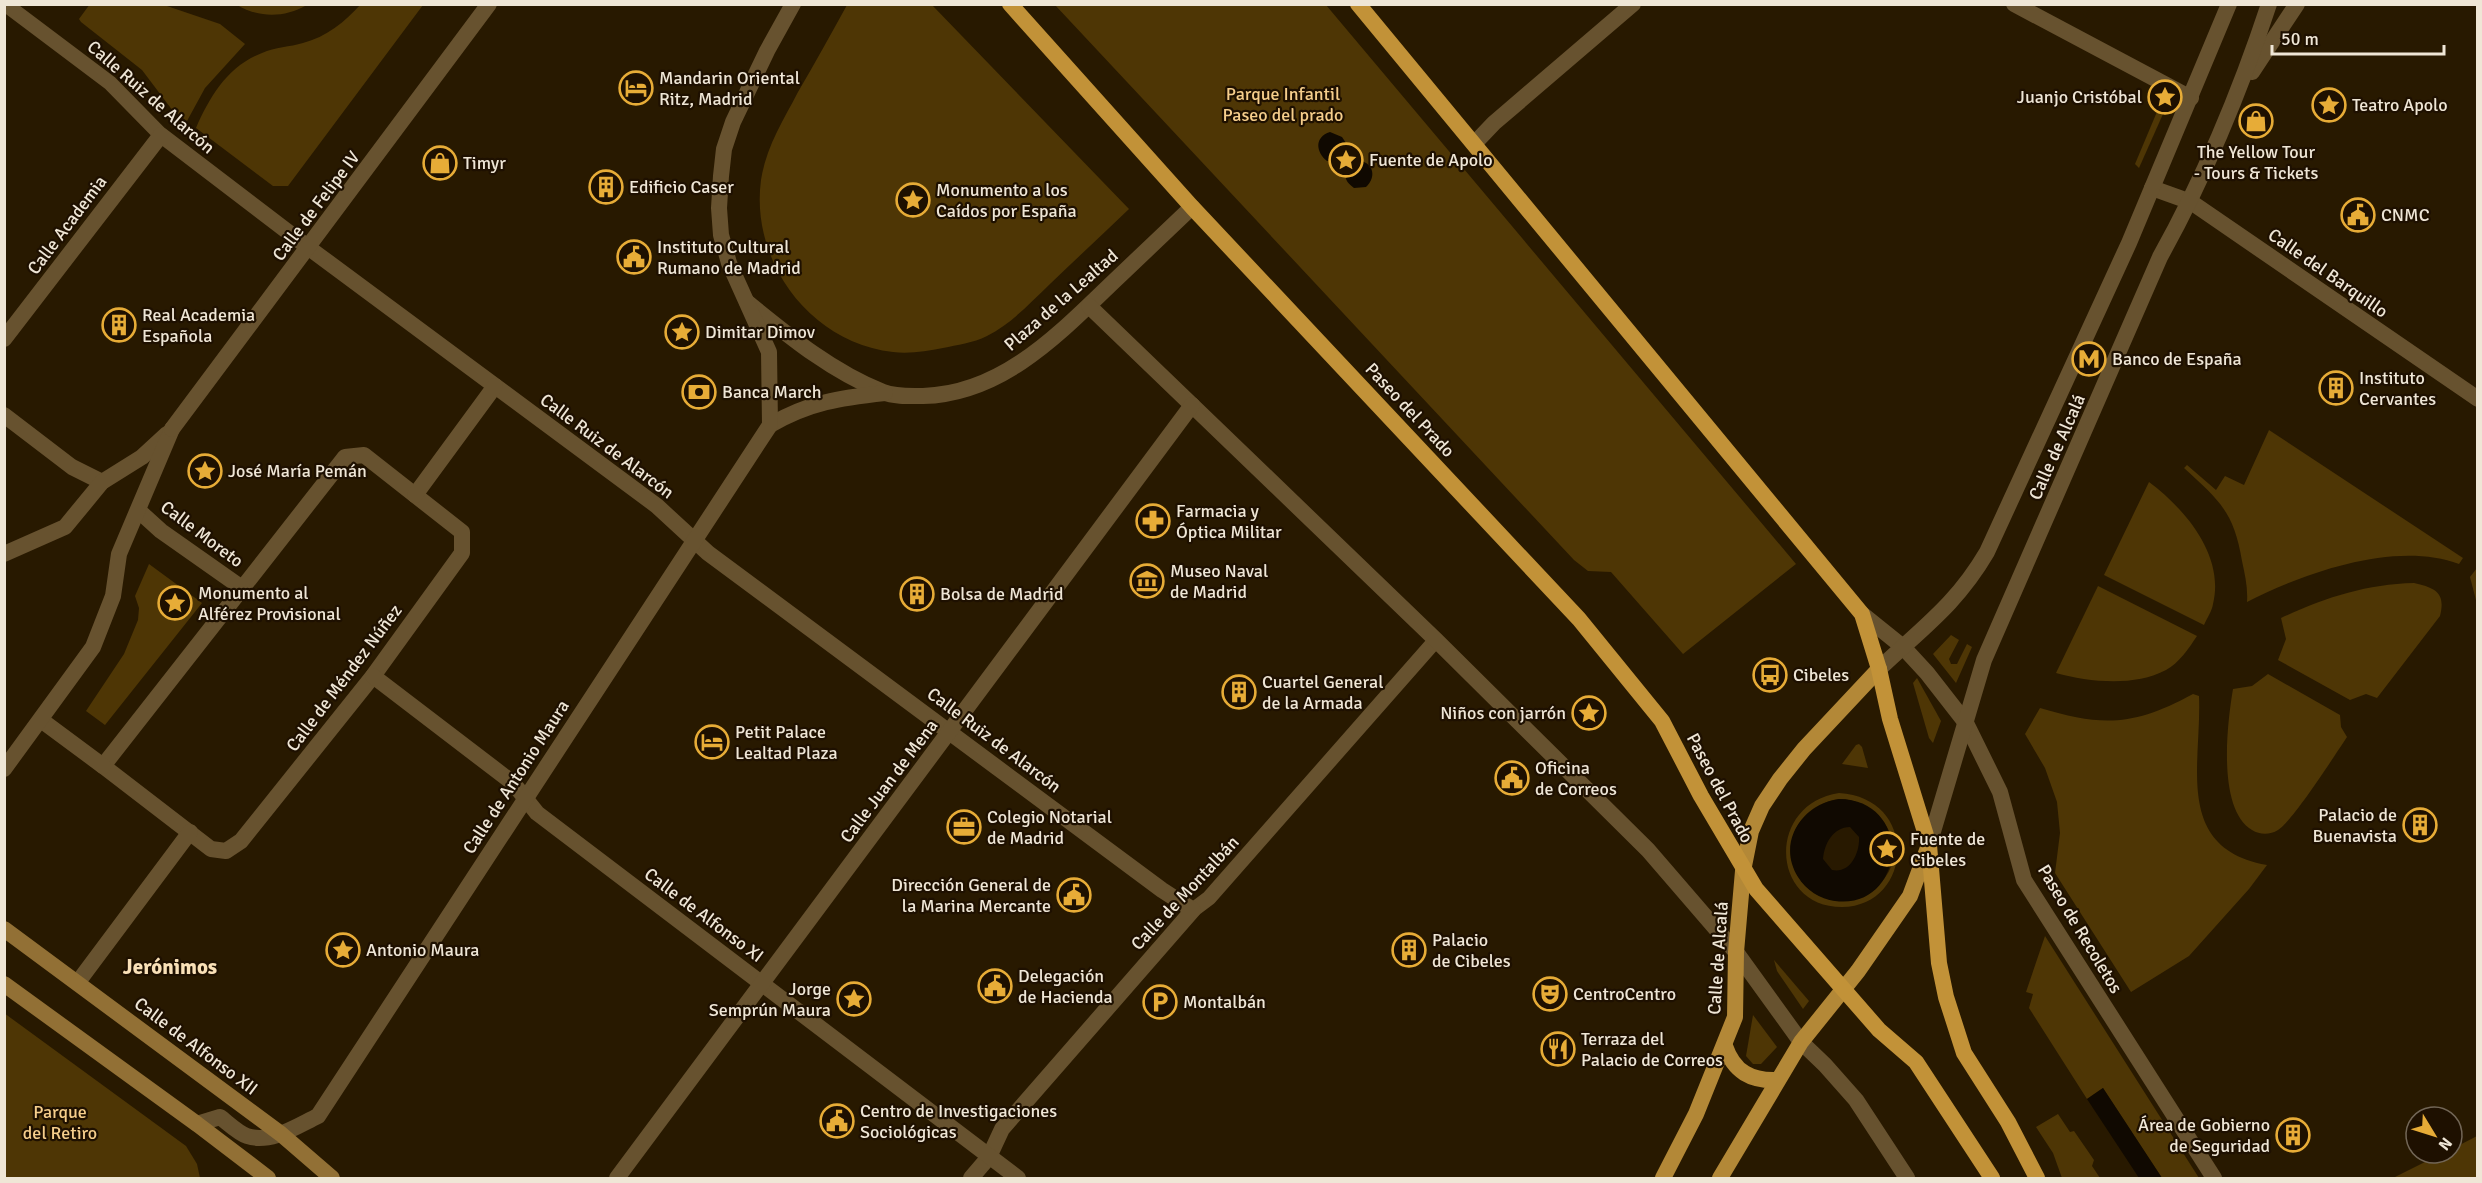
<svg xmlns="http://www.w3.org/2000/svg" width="2482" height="1183" viewBox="0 0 2482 1183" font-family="Signika,sans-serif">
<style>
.green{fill:#4e3605;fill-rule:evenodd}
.water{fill:#100901;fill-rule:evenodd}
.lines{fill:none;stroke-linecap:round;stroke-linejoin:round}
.pedestrian{stroke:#67522f;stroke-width:15}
.minor{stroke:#67522f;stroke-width:16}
.tertiary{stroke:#67522f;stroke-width:16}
.secondary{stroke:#927035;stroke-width:16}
.primary{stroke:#b38837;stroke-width:16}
.trunk{stroke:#c29238;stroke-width:16}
.labels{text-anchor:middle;stroke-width:4.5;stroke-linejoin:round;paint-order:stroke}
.poi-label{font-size:18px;fill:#efe6d6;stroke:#1e1000;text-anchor:start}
.park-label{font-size:18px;fill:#f6ce8b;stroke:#1e1000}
.street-label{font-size:18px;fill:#efe6d6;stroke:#1e1000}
.quarter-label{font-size:21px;font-weight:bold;fill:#f9e0b7;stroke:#1e1000}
</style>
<rect width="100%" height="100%" fill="#281900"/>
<g class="green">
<path d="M 90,4 L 164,5 L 220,24 L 245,44 L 205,88 L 187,121 L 173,111 L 142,70 L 81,22 L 79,19 Z"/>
<path d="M 361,4 L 423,5 L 288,186 L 273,186 L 196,128 C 210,96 228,66 262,53 C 275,47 290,47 303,43 C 326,37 345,22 361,4 Z"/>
<path d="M 237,5 L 307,5 C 284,18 259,18 237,5 Z"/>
<path d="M 847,5 L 932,5 L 1129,209 C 1103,234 1076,259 1050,284 C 1030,303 1011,324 987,336 C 973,343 957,345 943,348 C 927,351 910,354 893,352 C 810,343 750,261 761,180 C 766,147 783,121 798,92 C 815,63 831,34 847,5 Z"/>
<path d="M 1055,5 L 1326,5 L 1796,564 L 1683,654 L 1611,572 L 1588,571 L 1574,560 Z"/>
<path d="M 2159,107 L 2163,114 L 2139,168 L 2135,164 Z"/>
<path d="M 2269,430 L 2463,558 L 2459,564 C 2395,540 2304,573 2247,602 C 2248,588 2245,575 2242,561 C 2234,512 2219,500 2184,468 L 2187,465 L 2216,490 L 2225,476 L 2244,485 Z"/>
<path d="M 2149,482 C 2184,508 2225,555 2213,604 C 2212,611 2207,618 2204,625 L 2104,575 Z"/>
<path d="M 149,564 L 202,603 L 105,725 L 86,711 L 124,654 L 138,620 L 139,608 L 135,596 Z"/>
<path d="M 2477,568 L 2477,604 L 2470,577 Z"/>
<path d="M 2414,583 C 2435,588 2446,592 2440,616 L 2377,698 L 2366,694 L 2350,700 L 2278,660 L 2286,639 L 2281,618 C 2324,598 2366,584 2414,583 Z"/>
<path d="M 2098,586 L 2197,636 C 2189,648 2179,663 2166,670 C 2134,687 2089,682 2056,673 Z"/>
<path d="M 1951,635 L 1959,640 L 1949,659 L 1951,664 L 1957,664 L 1967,644 L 1972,647 L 1956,683 L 1933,654 Z"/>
<path d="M 2268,674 L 2340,715 L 2341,727 L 2347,737 C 2335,755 2292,822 2278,830 C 2270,835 2260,835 2252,830 C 2217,809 2227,724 2233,689 L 2252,686 Z"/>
<path d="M 1917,678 L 1941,721 L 1933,743 L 1929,738 L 1913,683 Z"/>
<path d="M 2193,694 L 2199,696 C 2202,763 2173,848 2267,865 L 2249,889 L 2189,956 L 2131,992 L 2055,873 L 2060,833 L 2057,802 L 2045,768 L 2025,734 L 2040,708 C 2103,727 2134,726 2193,694 Z"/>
<path d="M 1859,744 L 1862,747 L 1868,768 L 1842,764 L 1856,745 Z"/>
<path d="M 1839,793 C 1920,798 1913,906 1842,907 C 1770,907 1766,804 1839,793 ZM 1839,799 C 1878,799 1911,844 1884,879 C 1877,887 1848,896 1837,901 C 1774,890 1777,808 1839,799 Z"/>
<path d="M 2045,936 L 2199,1178 L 2162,1178 L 2103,1088 L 2087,1099 L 2029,1008 L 2033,994 L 2026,992 Z"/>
<path d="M 1774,960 L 1809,1001 L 1803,1009 L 1777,971 Z"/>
<path d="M 4,1013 L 186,1146 L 197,1164 L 200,1178 L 5,1178 Z"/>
<path d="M 1753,1015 L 1777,1047 L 1761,1064 L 1753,1064 L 1746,1056 Z"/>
<path d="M 2058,1114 L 2070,1132 L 2074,1131 L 2094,1160 L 2092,1166 L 2100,1178 L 2062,1178 L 2053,1153 L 2036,1127 Z"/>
<path d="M 2477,1136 L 2477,1178 L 2393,1178 L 2443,1153 L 2452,1153 L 2452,1149 Z"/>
</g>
<g class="water">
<path d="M 1330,132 L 1342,137 L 1346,143 L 1345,152 L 1353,161 C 1371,158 1379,175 1366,187 L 1354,188 C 1346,182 1344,178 1346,168 L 1338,160 L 1327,161 C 1316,152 1314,137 1330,132 Z"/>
<path d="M 1839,799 C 1915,800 1905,910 1835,901 C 1820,899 1806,890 1798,877 C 1776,842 1803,804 1839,799 ZM 1850,827 L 1859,837 C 1860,853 1850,874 1832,870 L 1823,859 C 1824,844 1833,827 1850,827 Z"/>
<path d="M 2103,1088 L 2162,1178 L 2139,1178 L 2087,1099 Z"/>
</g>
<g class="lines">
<g class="pedestrian">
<path d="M 5,4 L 110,83 L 161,135"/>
<path d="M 1193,910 L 1209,898 L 1436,640"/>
</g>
<g class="minor">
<path d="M 2014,4 L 2191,98"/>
<path d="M 1474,144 L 1494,123 L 1633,4"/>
<path d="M 2152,188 L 2191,202 L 2478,399"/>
<path d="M 747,302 C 790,337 831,371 883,392 C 895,397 911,396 923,396 C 1001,394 1057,336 1110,285 C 1137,259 1165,233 1192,207"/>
<path d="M 1089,306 L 1436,640 L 1648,850 L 1736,952 L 1801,1042 L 1825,1065 L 1856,1100 L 1907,1178"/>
<path d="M 4,339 L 161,135 L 317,254 L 657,506 L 708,553 L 1162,890 L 1193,910 L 1002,1129 L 989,1157 L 971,1178"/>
<path d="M 4,415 L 72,467 L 102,482"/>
<path d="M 770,425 C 810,402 840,398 885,393"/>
<path d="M 364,455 L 462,532 L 462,553 L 373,676 L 241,841 L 226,851 L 211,849 L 103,766 L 345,457 Z"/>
<path d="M 415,495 L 495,386"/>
<path d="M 139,511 L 161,531 L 242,588"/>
<path d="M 4,554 L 65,527 L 102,482 L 142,457 L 167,434"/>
<path d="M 1862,614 L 1903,647 L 1927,673 L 1966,723 L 2000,792 L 2024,880 L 2214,1178"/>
<path d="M 373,676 L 513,783 L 537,813 L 1018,1178"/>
<path d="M 41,720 L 103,766"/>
<path d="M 4,769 L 93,647 L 113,596 L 119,554 L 172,429"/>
<path d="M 78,982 L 190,832"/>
<path d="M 617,1178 L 1192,405"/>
</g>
<g class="tertiary">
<path d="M 2252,72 L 2297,4"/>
<path d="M 172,429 L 489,4"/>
<path d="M 1879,669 C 1922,628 1956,605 1987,552 L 2129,243 L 2229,4"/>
<path d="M 1929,845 L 1984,660 L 2160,257 C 2205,176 2240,92 2269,4"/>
<path d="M 197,1124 L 220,1117 C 228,1123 238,1133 247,1136 C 271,1144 297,1126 318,1116 L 770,425 L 769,352 L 729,263 L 721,235 L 719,208 L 721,176 L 724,149 L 733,122 L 767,51 L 793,4"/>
</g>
<g class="secondary">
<path d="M 4,929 L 281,1134 L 332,1178"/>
<path d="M 4,984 L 197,1124 L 268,1178"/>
</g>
<g class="primary">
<path d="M 1725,1046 C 1734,1072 1751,1081 1777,1080"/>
<path d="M 1663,1178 L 1696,1114 L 1735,1017 L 1736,952 L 1743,871 L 1751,831 L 1762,806 L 1780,779 L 1804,749 L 1879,669"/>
<path d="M 1720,1178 L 1801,1042 L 1858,971 L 1910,896 L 1929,845"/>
</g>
<g class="trunk">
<path d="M 1010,4 L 1192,207 L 1579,619 L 1662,721 L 1701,796 L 1756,889 L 1879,1030 L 1916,1062 L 1992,1178"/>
<path d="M 1358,4 L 1862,614 L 1879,669 L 1890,719 L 1929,845 L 1939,963 L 1946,997 L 1964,1053 L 2008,1122 L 2037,1178"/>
</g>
</g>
<defs>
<symbol id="hotel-ring" viewBox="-11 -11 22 22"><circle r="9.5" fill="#1e1000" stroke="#e7ac37" stroke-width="1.5"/><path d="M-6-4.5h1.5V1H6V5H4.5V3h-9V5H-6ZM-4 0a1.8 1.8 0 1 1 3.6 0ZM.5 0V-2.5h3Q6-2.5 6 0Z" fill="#e7ac37"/></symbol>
<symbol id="sight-ring" viewBox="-11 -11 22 22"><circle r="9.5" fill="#1e1000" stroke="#e7ac37" stroke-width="1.5"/><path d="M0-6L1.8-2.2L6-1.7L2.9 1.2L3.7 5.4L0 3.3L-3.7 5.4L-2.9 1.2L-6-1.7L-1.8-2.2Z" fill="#e7ac37"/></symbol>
<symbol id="shop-ring" viewBox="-11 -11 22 22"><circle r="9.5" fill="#1e1000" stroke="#e7ac37" stroke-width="1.5"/><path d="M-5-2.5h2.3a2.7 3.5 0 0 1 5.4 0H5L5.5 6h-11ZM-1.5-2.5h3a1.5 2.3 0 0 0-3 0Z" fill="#e7ac37"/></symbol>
<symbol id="building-ring" viewBox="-11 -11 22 22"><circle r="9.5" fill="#1e1000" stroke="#e7ac37" stroke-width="1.5"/><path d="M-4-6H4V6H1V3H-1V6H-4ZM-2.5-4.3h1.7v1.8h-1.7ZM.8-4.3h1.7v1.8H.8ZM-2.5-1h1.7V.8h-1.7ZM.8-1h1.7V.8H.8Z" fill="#e7ac37"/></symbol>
<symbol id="civic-ring" viewBox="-11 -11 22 22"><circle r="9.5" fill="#1e1000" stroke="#e7ac37" stroke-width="1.5"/><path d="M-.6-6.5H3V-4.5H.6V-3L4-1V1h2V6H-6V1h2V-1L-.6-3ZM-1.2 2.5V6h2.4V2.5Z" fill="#e7ac37"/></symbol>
<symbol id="metro-ring" viewBox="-11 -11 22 22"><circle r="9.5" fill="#1e1000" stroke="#e7ac37" stroke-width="1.5"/><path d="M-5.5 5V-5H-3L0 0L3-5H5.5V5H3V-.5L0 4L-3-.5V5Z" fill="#e7ac37"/></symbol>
<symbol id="bank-ring" viewBox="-11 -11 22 22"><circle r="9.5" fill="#1e1000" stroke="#e7ac37" stroke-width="1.5"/><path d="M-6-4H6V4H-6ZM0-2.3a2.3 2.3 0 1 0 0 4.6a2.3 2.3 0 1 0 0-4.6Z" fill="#e7ac37"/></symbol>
<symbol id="pharmacy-ring" viewBox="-11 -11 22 22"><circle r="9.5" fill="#1e1000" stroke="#e7ac37" stroke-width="1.5"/><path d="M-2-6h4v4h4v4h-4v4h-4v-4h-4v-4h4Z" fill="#e7ac37"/></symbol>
<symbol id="museum-ring" viewBox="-11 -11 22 22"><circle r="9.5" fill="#1e1000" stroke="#e7ac37" stroke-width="1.5"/><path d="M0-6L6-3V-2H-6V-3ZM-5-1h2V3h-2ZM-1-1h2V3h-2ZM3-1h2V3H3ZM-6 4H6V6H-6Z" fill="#e7ac37"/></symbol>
<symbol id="bus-ring" viewBox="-11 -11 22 22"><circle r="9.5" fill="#1e1000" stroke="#e7ac37" stroke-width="1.5"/><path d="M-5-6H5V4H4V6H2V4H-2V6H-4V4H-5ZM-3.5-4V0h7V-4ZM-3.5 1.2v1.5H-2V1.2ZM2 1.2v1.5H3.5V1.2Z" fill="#e7ac37"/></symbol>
<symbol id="office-ring" viewBox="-11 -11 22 22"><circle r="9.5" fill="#1e1000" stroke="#e7ac37" stroke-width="1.5"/><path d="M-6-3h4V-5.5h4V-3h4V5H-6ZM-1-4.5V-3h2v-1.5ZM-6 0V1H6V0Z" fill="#e7ac37"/></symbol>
<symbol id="theatre-ring" viewBox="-11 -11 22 22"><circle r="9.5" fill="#1e1000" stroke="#e7ac37" stroke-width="1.5"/><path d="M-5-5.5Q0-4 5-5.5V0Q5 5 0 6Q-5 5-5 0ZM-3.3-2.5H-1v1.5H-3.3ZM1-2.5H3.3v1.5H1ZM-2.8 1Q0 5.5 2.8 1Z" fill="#e7ac37"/></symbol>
<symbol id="parking-ring" viewBox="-11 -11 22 22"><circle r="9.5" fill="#1e1000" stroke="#e7ac37" stroke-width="1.5"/><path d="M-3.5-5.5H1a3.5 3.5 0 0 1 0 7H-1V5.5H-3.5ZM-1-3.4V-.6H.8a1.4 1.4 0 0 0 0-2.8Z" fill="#e7ac37"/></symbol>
<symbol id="restaurant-ring" viewBox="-11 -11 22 22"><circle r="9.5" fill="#1e1000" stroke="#e7ac37" stroke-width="1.5"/><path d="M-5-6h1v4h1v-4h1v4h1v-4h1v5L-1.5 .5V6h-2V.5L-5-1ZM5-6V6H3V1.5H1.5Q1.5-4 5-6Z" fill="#e7ac37"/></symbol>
</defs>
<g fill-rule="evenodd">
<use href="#hotel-ring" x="617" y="69" width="38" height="38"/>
<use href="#sight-ring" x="2146" y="78" width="38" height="38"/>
<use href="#sight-ring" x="2310" y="86" width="38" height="38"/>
<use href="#shop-ring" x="2237" y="102" width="38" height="38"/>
<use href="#sight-ring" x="1327" y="141" width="38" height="38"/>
<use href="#shop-ring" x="421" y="144" width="38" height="38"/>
<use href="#building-ring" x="587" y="168" width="38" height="38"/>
<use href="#sight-ring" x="894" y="181" width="38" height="38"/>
<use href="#civic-ring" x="2339" y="196" width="38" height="38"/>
<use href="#civic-ring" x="615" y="238" width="38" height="38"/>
<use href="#building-ring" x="100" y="306" width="38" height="38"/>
<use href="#sight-ring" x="663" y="313" width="38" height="38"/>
<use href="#metro-ring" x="2070" y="340" width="38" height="38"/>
<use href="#building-ring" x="2317" y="369" width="38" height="38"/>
<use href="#bank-ring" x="680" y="373" width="38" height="38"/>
<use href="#sight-ring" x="186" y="452" width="38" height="38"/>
<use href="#pharmacy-ring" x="1134" y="502" width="38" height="38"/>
<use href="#museum-ring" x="1128" y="562" width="38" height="38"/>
<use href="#building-ring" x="898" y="575" width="38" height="38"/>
<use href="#sight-ring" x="156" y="584" width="38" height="38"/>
<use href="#bus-ring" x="1751" y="656" width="38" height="38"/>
<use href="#building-ring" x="1220" y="673" width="38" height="38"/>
<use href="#sight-ring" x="1570" y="694" width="38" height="38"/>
<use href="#hotel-ring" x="693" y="723" width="38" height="38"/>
<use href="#civic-ring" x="1493" y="759" width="38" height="38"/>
<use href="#building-ring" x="2401" y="806" width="38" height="38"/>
<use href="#office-ring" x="945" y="808" width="38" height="38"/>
<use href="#sight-ring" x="1868" y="830" width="38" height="38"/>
<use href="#civic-ring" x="1055" y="876" width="38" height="38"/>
<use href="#sight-ring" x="324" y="931" width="38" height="38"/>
<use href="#building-ring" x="1390" y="931" width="38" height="38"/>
<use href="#civic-ring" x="976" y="967" width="38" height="38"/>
<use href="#theatre-ring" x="1531" y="975" width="38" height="38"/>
<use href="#sight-ring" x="835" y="980" width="38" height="38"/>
<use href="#parking-ring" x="1141" y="983" width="38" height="38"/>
<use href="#restaurant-ring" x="1539" y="1030" width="38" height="38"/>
<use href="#civic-ring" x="818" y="1102" width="38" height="38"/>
<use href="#building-ring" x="2274" y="1116" width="38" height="38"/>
</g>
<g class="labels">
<g class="poi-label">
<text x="659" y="84">Mandarin Oriental<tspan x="659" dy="21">Ritz, Madrid</tspan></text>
<text x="2142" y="103" text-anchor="end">Juanjo Cristóbal</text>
<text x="2352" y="111">Teatro Apolo</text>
<text x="2256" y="158" text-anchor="middle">The Yellow Tour<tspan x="2256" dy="21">- Tours &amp; Tickets</tspan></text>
<text x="1369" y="166">Fuente de Apolo</text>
<text x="463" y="169">Timyr</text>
<text x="629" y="193">Edificio Caser</text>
<text x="936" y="196">Monumento a los<tspan x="936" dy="21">Caídos por España</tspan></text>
<text x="2381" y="221">CNMC</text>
<text x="657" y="253">Instituto Cultural<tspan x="657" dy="21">Rumano de Madrid</tspan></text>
<text x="142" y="321">Real Academia<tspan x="142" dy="21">Española</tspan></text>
<text x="705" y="338">Dimitar Dimov</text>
<text x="2112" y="365">Banco de España</text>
<text x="2359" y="384">Instituto<tspan x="2359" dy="21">Cervantes</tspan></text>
<text x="722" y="398">Banca March</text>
<text x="228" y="477">José María Pemán</text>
<text x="1176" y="517">Farmacia y<tspan x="1176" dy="21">Óptica Militar</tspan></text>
<text x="1170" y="577">Museo Naval<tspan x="1170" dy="21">de Madrid</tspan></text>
<text x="198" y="599">Monumento al<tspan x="198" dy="21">Alférez Provisional</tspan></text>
<text x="940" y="600">Bolsa de Madrid</text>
<text x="1793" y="681">Cibeles</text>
<text x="1262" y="688">Cuartel General<tspan x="1262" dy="21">de la Armada</tspan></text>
<text x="1566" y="719" text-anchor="end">Niños con jarrón</text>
<text x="735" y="738">Petit Palace<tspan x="735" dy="21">Lealtad Plaza</tspan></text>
<text x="1535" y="774">Oficina<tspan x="1535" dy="21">de Correos</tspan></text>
<text x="2397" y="821" text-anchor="end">Palacio de<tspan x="2397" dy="21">Buenavista</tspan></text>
<text x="987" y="823">Colegio Notarial<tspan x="987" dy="21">de Madrid</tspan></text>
<text x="1910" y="845">Fuente de<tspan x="1910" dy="21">Cibeles</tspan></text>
<text x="1051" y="891" text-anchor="end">Dirección General de<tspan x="1051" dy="21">la Marina Mercante</tspan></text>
<text x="1432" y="946">Palacio<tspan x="1432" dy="21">de Cibeles</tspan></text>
<text x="366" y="956">Antonio Maura</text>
<text x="1018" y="982">Delegación<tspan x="1018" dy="21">de Hacienda</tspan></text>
<text x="831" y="995" text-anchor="end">Jorge<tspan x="831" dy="21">Semprún Maura</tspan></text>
<text x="1573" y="1000">CentroCentro</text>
<text x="1183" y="1008">Montalbán</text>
<text x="1581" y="1045">Terraza del<tspan x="1581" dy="21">Palacio de Correos</tspan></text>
<text x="860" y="1117">Centro de Investigaciones<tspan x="860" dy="21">Sociológicas</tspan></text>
<text x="2270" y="1131" text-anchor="end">Área de Gobierno<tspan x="2270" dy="21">de Seguridad</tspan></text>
</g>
<g class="park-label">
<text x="1283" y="100">Parque Infantil<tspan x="1283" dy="21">Paseo del prado</tspan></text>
<text x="60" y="1118">Parque<tspan x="60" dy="21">del Retiro</tspan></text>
</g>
<g class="street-label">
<text transform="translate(151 97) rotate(41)" y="6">Calle Ruiz de Alarcón</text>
<text transform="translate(316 206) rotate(-53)" y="6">Calle de Felipe IV</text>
<text transform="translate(67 225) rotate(-53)" y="6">Calle Academia</text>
<text transform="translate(2328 273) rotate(35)" y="6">Calle del Barquillo</text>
<text transform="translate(1061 300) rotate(-41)" y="6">Plaza de la Lealtad</text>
<text transform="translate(1410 410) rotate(47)" y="6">Paseo del Prado</text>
<text transform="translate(607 446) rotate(37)" y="6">Calle Ruiz de Alarcón</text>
<text transform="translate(2057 447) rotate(-66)" y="6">Calle de Alcalá</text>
<text transform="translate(202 534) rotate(37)" y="6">Calle Moreto</text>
<text transform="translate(344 678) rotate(-53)" y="6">Calle de Méndez Núñez</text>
<text transform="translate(994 740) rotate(37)" y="6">Calle Ruiz de Alarcón</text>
<text transform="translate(516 777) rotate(-57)" y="6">Calle de Antonio Maura</text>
<text transform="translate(889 781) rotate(-53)" y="6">Calle Juan de Mena</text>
<text transform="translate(1720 788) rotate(62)" y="6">Paseo del Prado</text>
<text transform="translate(1185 893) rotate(-47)" y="6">Calle de Montalbán</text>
<text transform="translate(704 915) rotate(37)" y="6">Calle de Alfonso XI</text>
<text transform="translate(2080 929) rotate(59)" y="6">Paseo de Recoletos</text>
<text transform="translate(1718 958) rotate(-86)" y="6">Calle de Alcalá</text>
<text transform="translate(196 1046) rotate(37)" y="6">Calle de Alfonso XII</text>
</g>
<g class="quarter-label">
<text x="170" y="974">Jerónimos</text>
</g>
</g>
<rect width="2482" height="1183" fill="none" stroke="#efe6d6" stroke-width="12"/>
<g transform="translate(2434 1135) rotate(128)"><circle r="28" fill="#1e1000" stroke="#726656" stroke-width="1.5"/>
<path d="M0-4.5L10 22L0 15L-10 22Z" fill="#e7ac37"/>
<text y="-9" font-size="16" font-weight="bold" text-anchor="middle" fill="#efe6d6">N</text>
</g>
<path d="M2272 45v9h172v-9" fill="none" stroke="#efe6d6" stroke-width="3"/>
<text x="2281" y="45" font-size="18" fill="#efe6d6" stroke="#1e1000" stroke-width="4.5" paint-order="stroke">50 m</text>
</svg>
